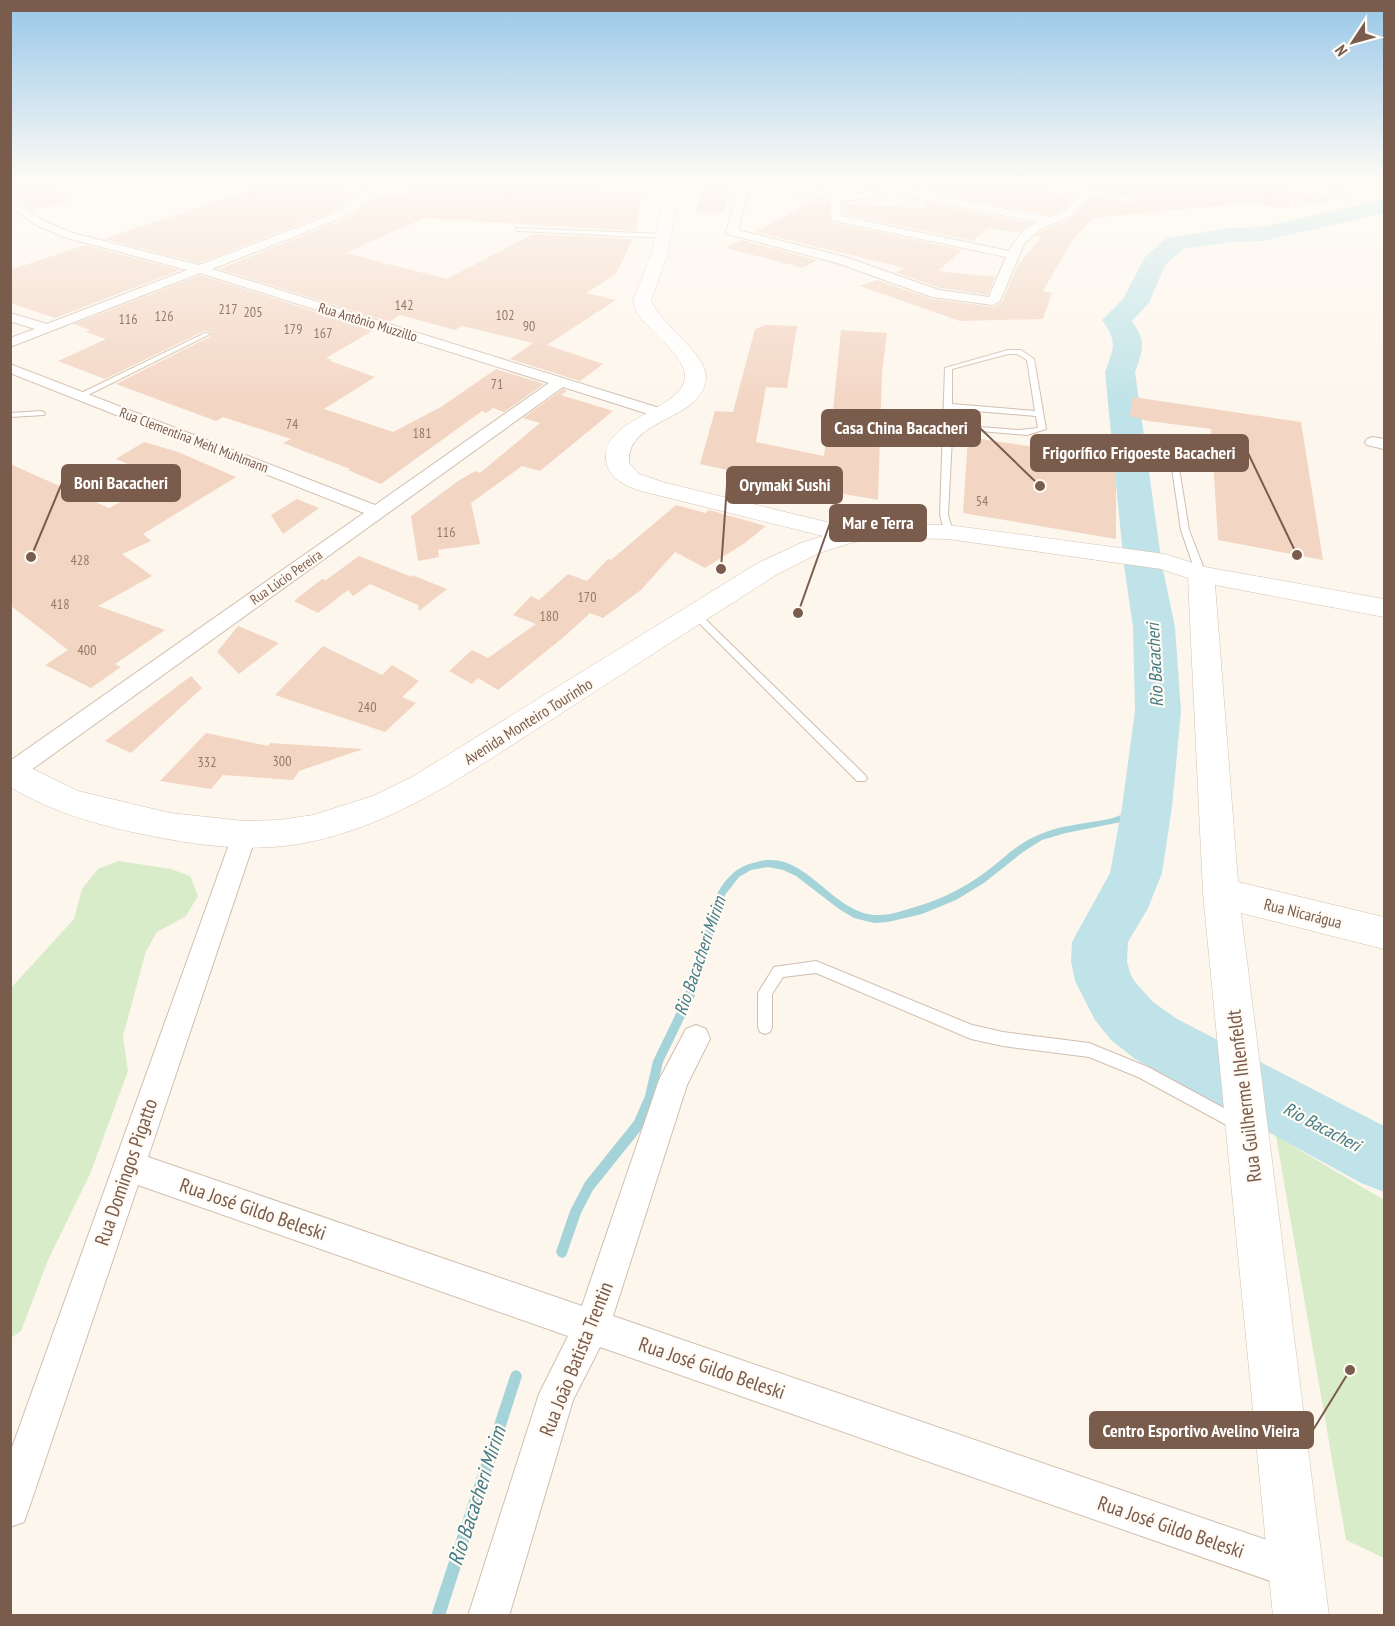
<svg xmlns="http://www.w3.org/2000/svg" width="1395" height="1626" viewBox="0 0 1395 1626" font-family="'PT Sans Narrow',sans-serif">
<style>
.green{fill:#d8ecc9}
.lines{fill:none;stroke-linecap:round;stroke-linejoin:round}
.stream{fill:#a5d3da;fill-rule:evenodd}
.river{fill:#bfe3e8;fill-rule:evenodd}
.building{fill:#f3d5c3}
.lane-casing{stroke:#d1beb0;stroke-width:2}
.street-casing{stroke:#d1beb0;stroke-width:2}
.secondary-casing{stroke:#d6c0b0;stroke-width:1}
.lane{fill:#fff;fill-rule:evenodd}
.street{fill:#fff;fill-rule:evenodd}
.secondary{fill:#fff;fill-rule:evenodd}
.labels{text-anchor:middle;stroke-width:4.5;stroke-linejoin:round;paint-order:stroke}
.number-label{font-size:14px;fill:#987a6a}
.far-street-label{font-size:14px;fill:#7a5c4d;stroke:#fffaf3}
.street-label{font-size:16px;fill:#7a5c4d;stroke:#fffaf3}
.water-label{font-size:18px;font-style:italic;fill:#437c86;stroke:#fffaf3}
.near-street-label{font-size:20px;fill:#7a5c4d;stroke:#fffaf3}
.near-water-label{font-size:21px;font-style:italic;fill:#437c86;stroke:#fffaf3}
.leader{fill:none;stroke:#7a5c4d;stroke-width:2}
.callout-dot{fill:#7a5c4d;stroke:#fffaf3;stroke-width:2}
.callout{fill:#7a5c4d;stroke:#7a5c4d;stroke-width:2}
.callout-label{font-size:18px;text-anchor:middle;font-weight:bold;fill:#fff}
</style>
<rect width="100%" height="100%" fill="#fdf6ec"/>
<g class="green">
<path d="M 119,861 L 171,869 L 190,876 L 198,896 L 186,916 L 157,932 L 146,951 L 123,1036 L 128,1071 L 90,1174 L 48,1260 L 21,1331 L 11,1338 L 11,988 L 74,919 L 82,889 L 98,869 Z"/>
<path d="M 1276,1136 L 1384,1200 L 1384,1558 L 1346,1540 Z"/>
</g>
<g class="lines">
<g class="stream">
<path d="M 1147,804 L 1150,805 L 1151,807 L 1150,809 L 1137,816 L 1121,822 L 1066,833 L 1042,840 L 1023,852 L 984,883 L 956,900 L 922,914 L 888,922 L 874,923 L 854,918 L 839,909 L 796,876 L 783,870 L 768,867 L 751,870 L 739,877 L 725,895 L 694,998 L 663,1062 L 655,1096 L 642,1129 L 593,1190 L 581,1213 L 566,1256 L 562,1258 L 558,1256 L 556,1252 L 570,1211 L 585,1182 L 634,1121 L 645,1096 L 653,1061 L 684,997 L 717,894 C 725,879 736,867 753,863 C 758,862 762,860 767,860 C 810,857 835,915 878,915 C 888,915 896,913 905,910 C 935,902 962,890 987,871 C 1002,860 1016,845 1034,837 C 1058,825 1084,824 1109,819 C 1123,815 1134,809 1147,804 Z"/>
<path d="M 516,1370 L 520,1372 L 522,1376 L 445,1616 L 431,1616 L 510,1376 L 512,1372 Z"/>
</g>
<path class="river" d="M 1384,199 L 1384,213 L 1264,241 L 1230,242 L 1183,249 L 1165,265 L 1149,303 L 1132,321 C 1147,342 1143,349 1135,372 L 1162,565 L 1175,627 L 1181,711 L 1172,807 L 1162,873 L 1148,908 L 1128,942 L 1127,961 L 1130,973 L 1135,982 L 1153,1002 L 1177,1019 L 1384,1126 L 1384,1192 L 1361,1183 L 1135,1059 L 1111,1040 L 1095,1020 L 1075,981 L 1071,961 L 1072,942 L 1110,873 L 1122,807 L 1135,711 L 1133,627 L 1124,565 L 1105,372 C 1114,347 1118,343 1102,320 L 1123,299 L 1145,257 L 1167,238 L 1230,228 L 1264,227 Z"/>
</g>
<g class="building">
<path d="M 10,179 L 49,179 L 69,202 L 31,210 L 10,190 Z"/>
<path d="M 282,179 L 358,179 L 343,193 L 356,194 L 332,212 L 199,263 L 104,239 Z"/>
<path d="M 708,179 L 734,179 L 724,213 L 695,212 Z"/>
<path d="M 929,179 L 1001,179 L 1013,184 L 1076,196 L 1062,211 L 1050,215 L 927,191 Z"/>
<path d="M 1048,179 L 1243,179 L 1250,184 L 1332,198 L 1326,205 L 1290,200 L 1289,207 L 1279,208 L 1248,203 L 1094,218 L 1073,239 L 1043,291 L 1052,293 L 1043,319 L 960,321 L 860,286 L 877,280 L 932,299 L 994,307 L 1002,302 L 1018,265 L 1041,237 L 1035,236 L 1041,231 L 1072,219 L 1091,197 L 1129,204 L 1136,200 L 1129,194 Z"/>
<path d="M 1282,179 L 1344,179 L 1338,188 Z"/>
<path d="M 443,184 L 642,193 L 636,231 L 424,218 L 345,253 L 447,279 L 533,234 L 633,239 L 616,274 L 586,293 L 616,300 L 547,345 L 603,364 L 580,381 L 510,359 L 533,343 L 462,326 L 455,330 L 400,315 L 389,322 L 219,269 L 342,220 L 355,213 L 374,194 L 404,195 L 416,185 L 440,186 Z"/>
<path d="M 811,202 L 828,203 L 831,222 L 962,250 L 938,271 L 995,277 L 988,295 L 940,288 L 895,272 L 905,268 L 755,232 Z"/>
<path d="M 926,203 L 1031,223 L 1019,233 L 988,228 L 973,241 L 843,214 L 843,204 L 925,208 Z"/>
<path d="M 741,240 L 817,260 L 803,268 L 726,248 Z"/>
<path d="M 85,245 L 180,270 L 55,318 L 10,303 L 10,270 Z"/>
<path d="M 200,275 L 374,330 L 326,358 L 332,360 L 330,361 L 375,377 L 324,409 L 393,432 L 441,407 L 496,369 L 544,384 L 504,412 L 493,408 L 486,413 L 482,411 L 381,484 L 348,470 L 350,469 L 283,443 L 291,439 L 223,417 L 216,421 L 116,384 L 211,336 L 210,332 L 204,331 L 105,379 L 58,361 L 106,339 L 86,332 L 90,330 L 74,324 Z"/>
<path d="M 765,325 L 797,326 L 787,388 L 766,387 L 756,442 L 824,456 L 829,420 L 832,421 L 841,330 L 887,333 L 882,372 L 878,500 L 815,489 L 700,464 L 715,411 L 733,412 L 755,329 Z"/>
<path d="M 563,389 L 567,391 L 561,395 L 613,411 L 540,471 L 522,466 L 471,503 L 480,544 L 438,550 L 439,557 L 418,561 L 411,516 L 458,481 L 475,471 L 480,473 L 540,423 L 523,418 Z"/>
<path d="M 1133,397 L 1301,422 L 1323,560 L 1218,540 L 1211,429 L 1148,421 L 1130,416 Z"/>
<path d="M 968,437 L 1116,459 L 1116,539 L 963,513 Z"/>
<path d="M 144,442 L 178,452 L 236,477 L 143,534 L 151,541 L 122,554 L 152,576 L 98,606 L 165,630 L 115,664 L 121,667 L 91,688 L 45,665 L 68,650 L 10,605 L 10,464 L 109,508 L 164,479 L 116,459 Z"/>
<path d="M 297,499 L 319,508 L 283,534 L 271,515 Z"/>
<path d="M 676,505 L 705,513 L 709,510 L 766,526 L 745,543 L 705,568 L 675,552 L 641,590 L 603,618 L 590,613 L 565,636 L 498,690 L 478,678 L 472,684 L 449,671 L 472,650 L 488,658 L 536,624 L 513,615 L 531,596 L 539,600 L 568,574 L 587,581 L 608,559 L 611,560 Z"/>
<path d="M 359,556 L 412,577 L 412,575 L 447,589 L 419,611 L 418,605 L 370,584 L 353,596 L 348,590 L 318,613 L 294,601 L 322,579 L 326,580 Z"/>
<path d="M 238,626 L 279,643 L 239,674 L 217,652 Z"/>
<path d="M 323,646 L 382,675 L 392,665 L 419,681 L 402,697 L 416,703 L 385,732 L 275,695 Z"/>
<path d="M 191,676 L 202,688 L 131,753 L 105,741 Z"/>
<path d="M 206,733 L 268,746 L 270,743 L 363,749 L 299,771 L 293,780 L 223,775 L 211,789 L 160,781 Z"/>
</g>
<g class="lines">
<defs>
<g id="lane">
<path d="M 516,228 L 664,234 L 667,236 L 664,238 L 518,231 Z"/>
<path d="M 205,333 L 210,334 L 84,397 L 77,395 Z"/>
<path d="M 1008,350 L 1021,350 L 1034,359 L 1046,429 L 1027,435 L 980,431 L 952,438 L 948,515 L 953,532 L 951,534 L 945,534 L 940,515 L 945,368 ZM 1008,354 L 1017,354 L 1027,360 L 1035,411 L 952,404 L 952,369 ZM 952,409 L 1036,416 L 1038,428 L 1019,430 L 980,427 L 952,433 Z"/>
<path d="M 41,411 L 45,413 L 44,415 L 10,417 L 10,413 Z"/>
<path d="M 1168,441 L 1175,443 L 1189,530 L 1206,574 L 1201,577 L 1196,574 L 1181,530 Z"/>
<path d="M 695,611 L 698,612 L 865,775 L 867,778 L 865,781 L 857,781 L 690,614 Z"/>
<path d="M 816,961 L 972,1025 L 1003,1032 L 1089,1043 L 1148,1067 L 1244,1119 L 1247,1124 L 1244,1129 L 1239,1132 L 1234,1129 L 1138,1077 L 1089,1057 L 1003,1046 L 971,1039 L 816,973 L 783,977 L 772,994 L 772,1027 L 770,1032 L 765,1034 L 760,1032 L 758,1027 L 758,993 L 774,967 Z"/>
</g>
<g id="street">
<path d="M 375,179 L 386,179 L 353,211 L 341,218 L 212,269 L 666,410 L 669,413 L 661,418 L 563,387 L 20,778 L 10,780 L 10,761 L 364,513 L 10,373 L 10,364 L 375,505 L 549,383 L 200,273 L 10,347 L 10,338 L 35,329 L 10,321 L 10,313 L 47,324 L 187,270 L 64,237 L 38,226 L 10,207 L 10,199 L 46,222 L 72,233 L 199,265 L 333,214 L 345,207 Z"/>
<path d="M 516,179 L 677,183 L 682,186 L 677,189 L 521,182 Z"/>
<path d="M 760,179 L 836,195 L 895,189 L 909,179 L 920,179 L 907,190 L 1050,217 L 1063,213 L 1080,194 L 1013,182 L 1008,179 L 1031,179 L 1129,196 L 1134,199 L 1129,202 L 1090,195 L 1071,217 L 1040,229 L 1024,244 L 1000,301 L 993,305 L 932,297 L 837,263 L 728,234 L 726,232 L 740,185 L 745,182 L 750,185 L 738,230 L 845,257 L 939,290 L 989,297 L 1006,257 L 831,220 L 830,200 L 756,184 L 755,182 ZM 898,195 L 1038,222 C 1026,227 1015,239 1009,251 L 841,216 L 841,201 Z"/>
<path d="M 1245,179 L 1269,179 L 1342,191 L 1347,194 L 1342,197 L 1250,182 Z"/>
<path d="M 1373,437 L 1384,439 L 1384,449 L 1367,445 L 1365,442 L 1367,439 Z"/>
<path d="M 244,826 L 253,829 L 256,836 L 148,1157 L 582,1306 L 659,1080 L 686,1029 L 696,1025 L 706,1029 L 710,1039 L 687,1085 L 613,1316 L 1296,1550 L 1310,1556 L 1316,1570 L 1310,1584 L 1296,1590 L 600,1347 L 573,1400 L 509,1616 L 468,1616 L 539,1394 L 568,1336 L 138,1185 L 29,1508 L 24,1522 L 10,1527 L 10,1453 L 232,836 L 235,829 Z"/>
</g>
<path id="secondary" d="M 676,179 L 690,179 L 677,197 L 668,253 L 651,300 C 661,326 707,353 706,378 C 702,422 626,417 629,463 L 639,474 L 666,483 L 851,528 L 898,524 L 948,525 L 1165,554 L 1205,567 L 1384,599 L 1384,617 L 1215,585 L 1238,882 L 1384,917 L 1384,949 L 1241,913 L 1329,1616 L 1273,1616 L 1203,893 L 1188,578 L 1161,569 L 948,539 L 898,538 L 854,542 L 819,553 L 776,575 C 701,623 626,671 551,720 C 475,768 403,821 314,841 C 257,854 199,846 142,834 C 97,825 50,811 10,787 L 10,758 L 78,791 L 170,813 L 244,821 L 279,820 L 313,815 L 373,796 L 412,777 L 758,563 L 801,543 L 823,536 L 637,490 C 625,485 611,479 607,465 C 594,420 682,411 685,378 C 687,358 652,333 640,317 C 636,312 635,306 633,300 L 652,253 L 663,197 Z"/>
</defs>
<use href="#lane" class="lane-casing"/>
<use href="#street" class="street-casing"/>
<use href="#secondary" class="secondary-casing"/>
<use href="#lane" class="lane"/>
<use href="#street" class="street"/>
<use href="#secondary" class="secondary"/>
</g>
<linearGradient id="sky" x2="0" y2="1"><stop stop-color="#97c7e8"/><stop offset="0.44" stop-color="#fefbf6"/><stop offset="1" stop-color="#fefbf6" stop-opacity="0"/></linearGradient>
<rect width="1395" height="406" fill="url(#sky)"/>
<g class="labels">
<g class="number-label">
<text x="404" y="310">142</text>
<text x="228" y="314">217</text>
<text x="253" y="317">205</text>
<text x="505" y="320">102</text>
<text x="164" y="321">126</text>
<text x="128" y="324">116</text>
<text x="529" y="331">90</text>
<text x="293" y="334">179</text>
<text x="323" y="338">167</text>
<text x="497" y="389">71</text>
<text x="292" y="429">74</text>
<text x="422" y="438">181</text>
<text x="982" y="506">54</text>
<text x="446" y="537">116</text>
<text x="80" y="565">428</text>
<text x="587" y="602">170</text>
<text x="60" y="609">418</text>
<text x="549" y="621">180</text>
<text x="87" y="655">400</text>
<text x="367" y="712">240</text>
<text x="282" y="766">300</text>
<text x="207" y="767">332</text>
</g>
<g class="far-street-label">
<text transform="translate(368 322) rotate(17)" y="5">Rua Antônio Muzzillo</text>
<text transform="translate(194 440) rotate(21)" y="5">Rua Clementina Mehl Muhlmann</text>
<text transform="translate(286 577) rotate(-35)" y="5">Rua Lúcio Pereira</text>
</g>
<g class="street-label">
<text transform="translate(528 721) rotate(-32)" y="6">Avenida Monteiro Tourinho</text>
<text transform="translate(1303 913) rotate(14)" y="6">Rua Nicarágua</text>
</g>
<g class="water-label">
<text transform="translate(1155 665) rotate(-93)" y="6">Rio Bacacheri</text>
<text transform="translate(700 956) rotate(-71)" y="6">Rio Bacacheri Mirim</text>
<text transform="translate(1322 1127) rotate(28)" y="6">Rio Bacacheri</text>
</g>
<g class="near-street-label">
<text transform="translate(1244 1096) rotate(-97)" y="7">Rua Guilherme Ihlenfeldt</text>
<text transform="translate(126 1172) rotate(-71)" y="7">Rua Domingos Pigatto</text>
<text transform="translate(253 1209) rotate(19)" y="7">Rua José Gildo Beleski</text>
<text transform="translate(576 1359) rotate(-68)" y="7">Rua João Batista Trentin</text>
<text transform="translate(712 1368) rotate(19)" y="7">Rua José Gildo Beleski</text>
<text transform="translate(1171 1527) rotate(19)" y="7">Rua José Gildo Beleski</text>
</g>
<g class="near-water-label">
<text transform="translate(477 1496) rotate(-72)" y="7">Rio Bacacheri Mirim</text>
</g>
</g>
<path class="leader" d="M1040 486L980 428M1297 555L1248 453M31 557L62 483M721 569L727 485M798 613L830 523M1350 1370L1313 1430"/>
<g class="callout-dot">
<circle cx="1040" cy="486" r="6"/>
<circle cx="1297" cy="555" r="6"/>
<circle cx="31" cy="557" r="6"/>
<circle cx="721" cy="569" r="6"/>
<circle cx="798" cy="613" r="6"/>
<circle cx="1350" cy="1370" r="6"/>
</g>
<g class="callout">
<rect x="822" y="410" width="158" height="36" rx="6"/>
<rect x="1031" y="435" width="217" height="36" rx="6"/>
<rect x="62" y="465" width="118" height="36" rx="6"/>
<rect x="727" y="467" width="115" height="36" rx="6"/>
<rect x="830" y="505" width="96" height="36" rx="6"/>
<rect x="1090" y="1412" width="223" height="36" rx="6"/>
</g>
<g class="callout-label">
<text x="901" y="434">Casa China Bacacheri</text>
<text x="1139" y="459">Frigorífico Frigoeste Bacacheri</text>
<text x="121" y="489">Boni Bacacheri</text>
<text x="785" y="491">Orymaki Sushi</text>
<text x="878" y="529">Mar e Terra</text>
<text x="1201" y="1437">Centro Esportivo Avelino Vieira</text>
</g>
<rect width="1395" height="1626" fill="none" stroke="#7a5c4d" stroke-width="24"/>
<g transform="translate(1353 42) rotate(234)" stroke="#fffaf3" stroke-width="4.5" paint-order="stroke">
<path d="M0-4.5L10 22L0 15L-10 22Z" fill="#7a5c4d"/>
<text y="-9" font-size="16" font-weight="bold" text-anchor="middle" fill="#7a5c4d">N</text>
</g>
</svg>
